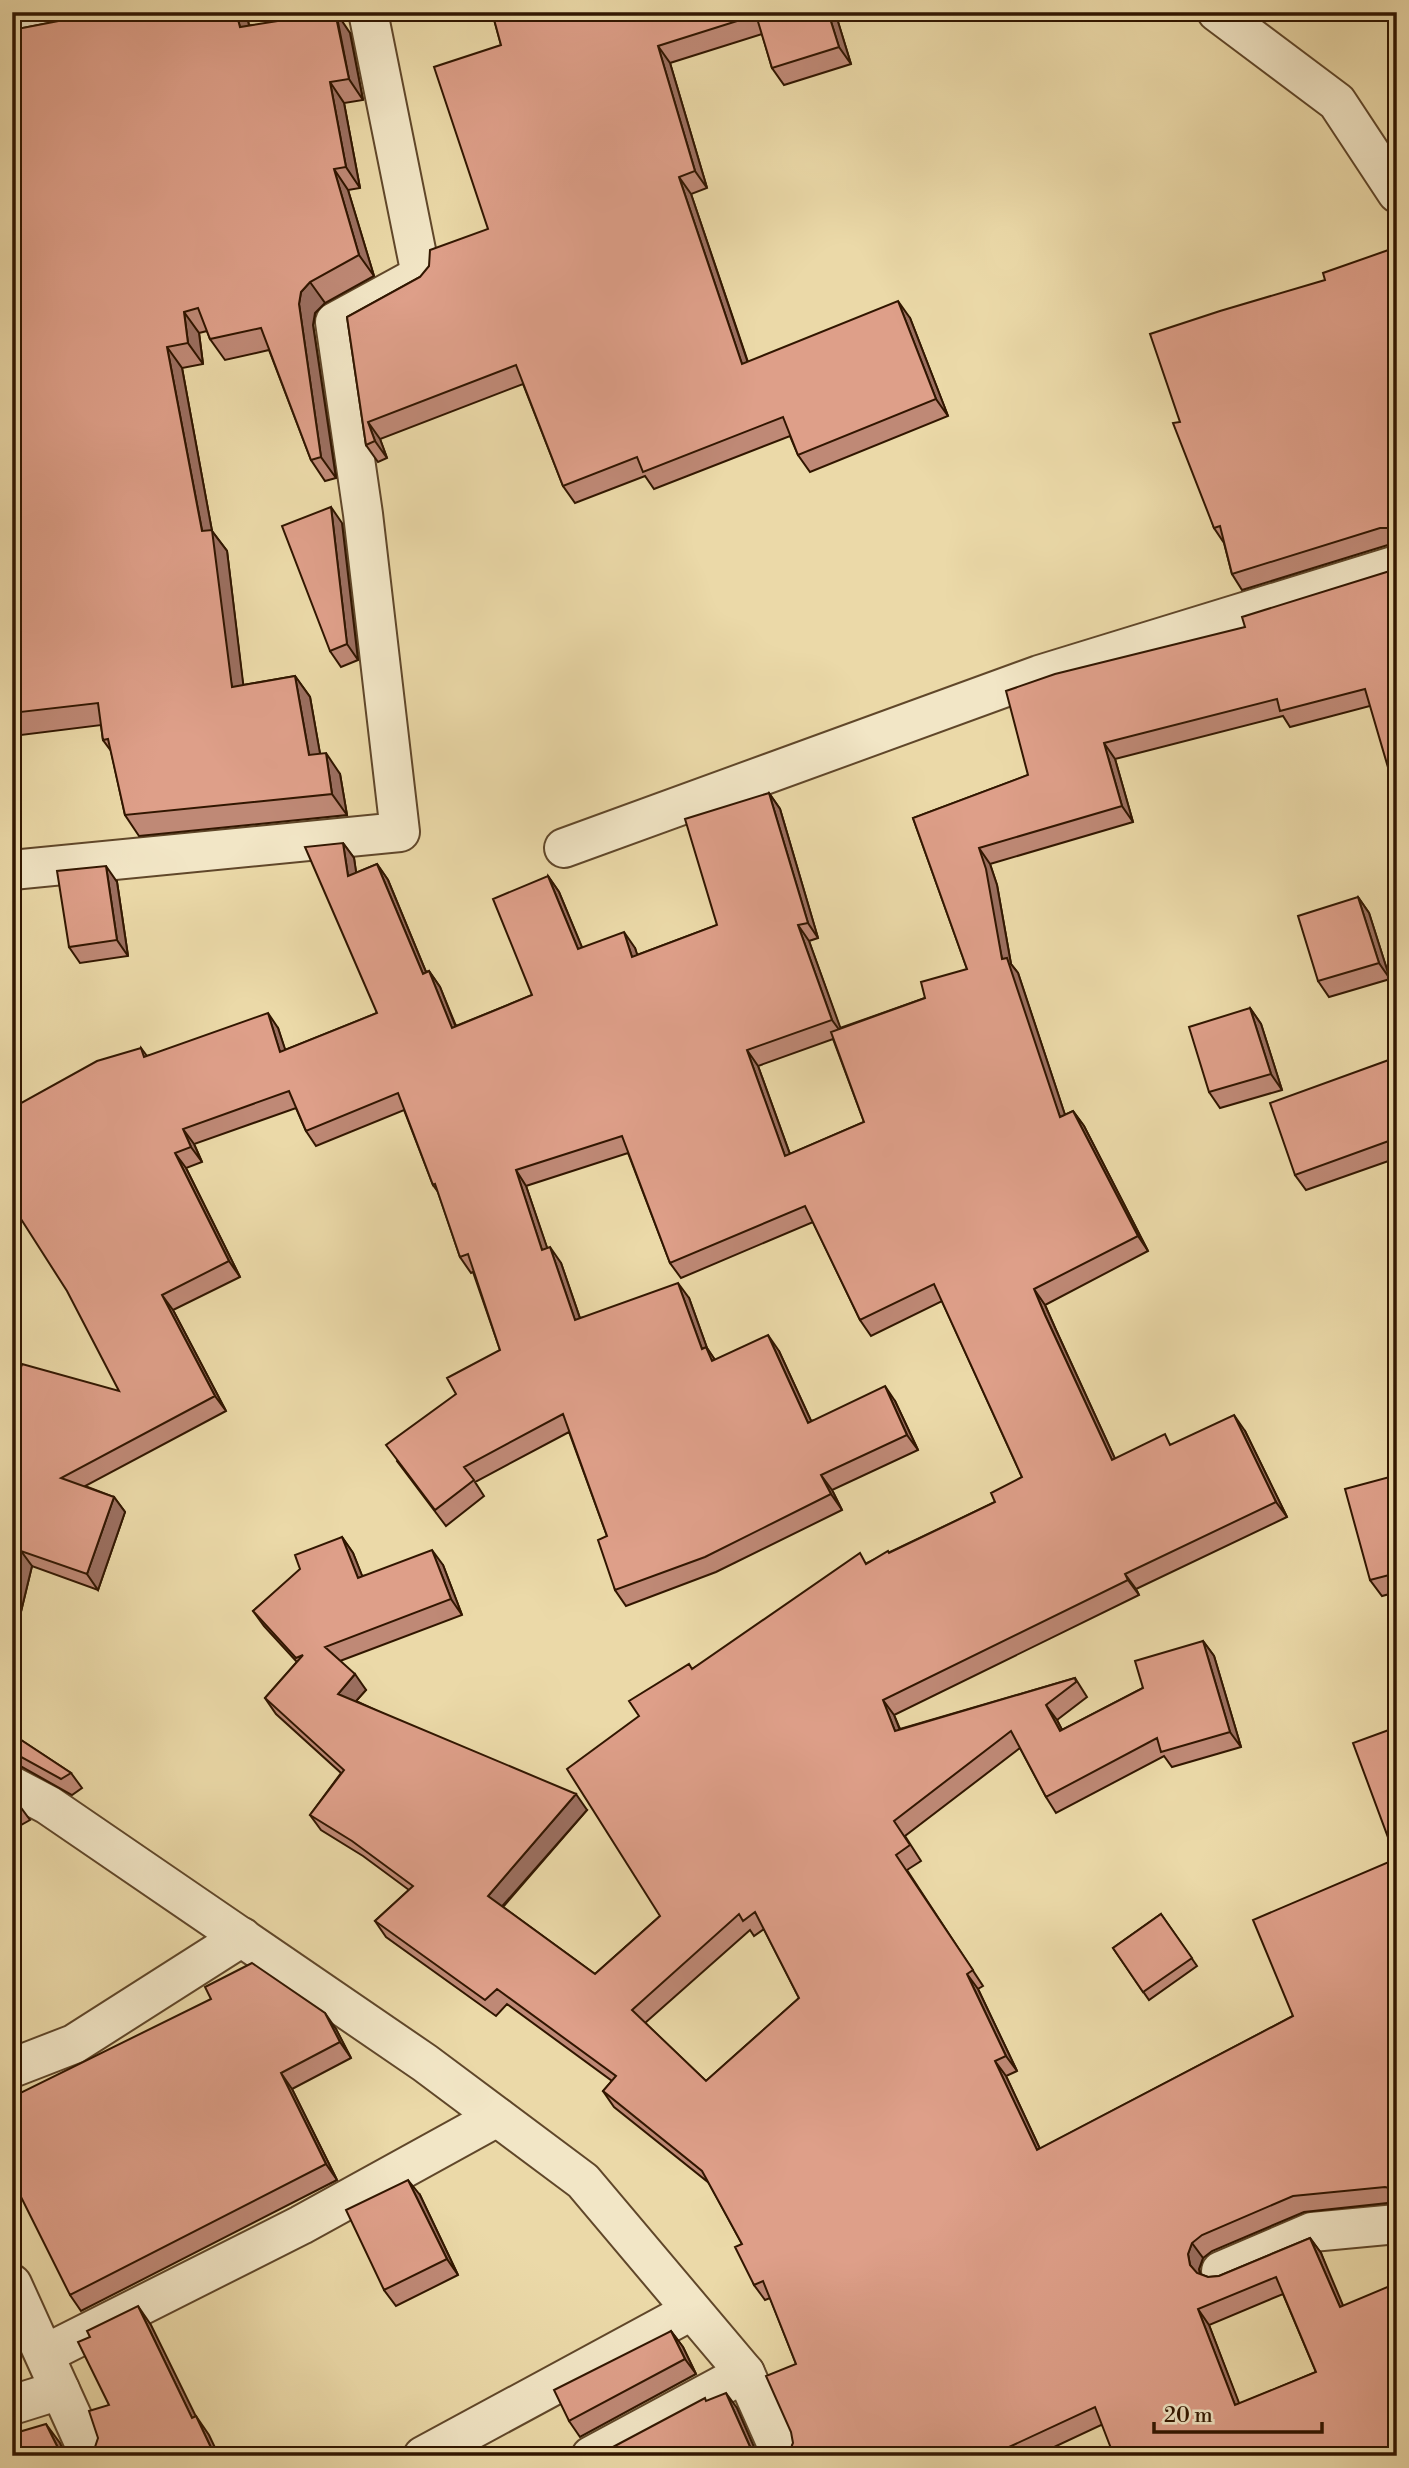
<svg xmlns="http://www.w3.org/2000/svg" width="1409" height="2468" viewBox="0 0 1409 2468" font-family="'Libre Bodoni',serif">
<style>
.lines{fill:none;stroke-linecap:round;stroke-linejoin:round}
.minor-casing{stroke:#60472a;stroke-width:42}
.minor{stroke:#f2e6c6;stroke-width:38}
.wall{fill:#bf8976;stroke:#311600;stroke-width:2;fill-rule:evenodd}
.shaded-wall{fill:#9b6f60;stroke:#311600;stroke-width:2}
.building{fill:#de9f89;stroke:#311600;stroke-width:2;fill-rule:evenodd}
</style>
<rect width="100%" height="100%" fill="#ebd9a8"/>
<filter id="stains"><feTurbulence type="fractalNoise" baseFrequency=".00286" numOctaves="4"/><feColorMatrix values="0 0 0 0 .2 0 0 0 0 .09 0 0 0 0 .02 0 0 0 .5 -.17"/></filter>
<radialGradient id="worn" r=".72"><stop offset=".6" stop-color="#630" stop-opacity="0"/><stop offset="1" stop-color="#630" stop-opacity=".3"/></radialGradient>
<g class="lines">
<defs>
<g id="minor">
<path d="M 1217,12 L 1337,102 L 1397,193"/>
<path d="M 12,32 L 104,12"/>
<path d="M 564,848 L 1039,675 L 1397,565"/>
<path d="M 12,870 L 400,832 L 363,514 L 335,322 L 421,275 L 368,12"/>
<path d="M 12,1786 L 48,1805 L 425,2063 L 583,2181 L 745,2373"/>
<path d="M 12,2068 L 74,2044 L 242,1937"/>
<path d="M 1221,2271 L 1312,2232 L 1397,2224"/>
<path d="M 12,2284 L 90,2456"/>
<path d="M 45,2354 L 301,2225 L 497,2117"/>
<path d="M 12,2405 L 60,2390"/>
<path d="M 423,2456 L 691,2311"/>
<path d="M 591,2456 L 745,2373 L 782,2456"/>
</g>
</defs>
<use href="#minor" class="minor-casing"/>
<use href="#minor" class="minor"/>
</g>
<g class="wall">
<path d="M 105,12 L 246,12 L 249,25 L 350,33 L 363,100 L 344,103 L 360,188 L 348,190 L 374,276 L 325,303 L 315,313 L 313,325 L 336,478 L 325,481 L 311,460 L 269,350 L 225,360 L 210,339 L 207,331 L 199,333 L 203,364 L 182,368 L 212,531 L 227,551 L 243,685 L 295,676 L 310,697 L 320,754 L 340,774 L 347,815 L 139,836 L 125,815 L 111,751 L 103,740 L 101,725 L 13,736 L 12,734 L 12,30 Z"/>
<path d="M 492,12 L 835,12 L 851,64 L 784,85 L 772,68 L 762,34 L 670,63 L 707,188 L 691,194 L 748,362 L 910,318 L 948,416 L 810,472 L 798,455 L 790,436 L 654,489 L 645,476 L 575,503 L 563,486 L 523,384 L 380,439 L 387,458 L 378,462 L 366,445 L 347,317 L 420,277 L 488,229 L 501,45 Z"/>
<path d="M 1397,247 L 1397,544 L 1391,544 L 1242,590 L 1232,574 L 1224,543 L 1214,528 L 1180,422 L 1325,280 Z"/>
<path d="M 342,523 L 358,660 L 341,667 L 330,651 Z"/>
<path d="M 1393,570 L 1370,706 L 1290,727 L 1283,716 L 1115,759 L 1133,822 L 990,864 L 997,885 L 1011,964 L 1018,973 L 1065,1115 L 1073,1111 L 1084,1126 L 1148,1251 L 1045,1305 L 1056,1330 L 1115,1459 L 1172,1445 L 1245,1431 L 1287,1517 L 1136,1589 L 1139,1595 L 894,1715 L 900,1729 L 1075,1678 L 1087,1697 L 1057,1720 L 1062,1730 L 1143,1688 L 1203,1641 L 1214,1656 L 1241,1747 L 1172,1767 L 1164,1756 L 1056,1813 L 1046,1797 L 1020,1748 L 905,1836 L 921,1861 L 907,1870 L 983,1986 L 978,1989 L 1017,2071 L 1006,2076 L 1040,2149 L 1293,2016 L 1396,1859 L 1397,1727 L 1397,2202 L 1304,2212 L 1212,2251 L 1203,2258 L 1199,2269 L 1200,2274 L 1208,2277 L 1219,2276 L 1310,2238 L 1321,2253 L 1397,2456 L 1101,2425 L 1035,2456 L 786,2456 L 789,2453 L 793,2443 L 796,2364 L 770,2298 L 765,2300 L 754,2285 L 742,2244 L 709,2183 L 614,2107 L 603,2091 L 612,2081 L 507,2004 L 496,2016 L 386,1937 L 375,1921 L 409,1890 L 363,1856 L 321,1830 L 310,1815 L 341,1773 L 276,1714 L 265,1698 L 297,1662 L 264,1626 L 253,1611 L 342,1537 L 353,1553 L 362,1576 L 443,1565 L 462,1615 L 340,1661 L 366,1690 L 356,1701 L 587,1810 L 503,1907 L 595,1974 L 660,1916 L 639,1716 L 692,1669 L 867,1563 L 995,1502 L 1022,1477 L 942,1301 L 871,1336 L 860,1320 L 813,1222 L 681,1278 L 670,1263 L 628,1153 L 526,1186 L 547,1248 L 561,1263 L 580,1318 L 689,1298 L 707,1348 L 715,1360 L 779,1351 L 811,1421 L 895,1401 L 918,1450 L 832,1490 L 842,1510 L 716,1572 L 626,1606 L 615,1590 L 607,1536 L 569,1432 L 475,1482 L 484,1496 L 446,1526 L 397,1461 L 456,1394 L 500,1350 L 473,1272 L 471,1273 L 460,1257 L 438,1192 L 433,1185 L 404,1110 L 316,1146 L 306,1131 L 296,1108 L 194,1144 L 202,1162 L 186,1168 L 240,1277 L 173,1310 L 226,1411 L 85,1486 L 114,1497 L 125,1512 L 98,1590 L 32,1566 L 12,1649 L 12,1397 L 119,1391 L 141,1048 L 147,1056 L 278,1028 L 285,1050 L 377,1013 L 343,843 L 354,858 L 356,873 L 377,864 L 388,880 L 426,972 L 429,971 L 440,987 L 456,1026 L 532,995 L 548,876 L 559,892 L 582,948 L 635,948 L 637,955 L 717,925 L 769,793 L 780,809 L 818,938 L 809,941 L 840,1028 L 925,998 L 967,969 L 913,818 L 1028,775 L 1245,627 ZM 833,1039 L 864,1122 L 790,1154 L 758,1066 ZM 764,1929 L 799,1998 L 706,2081 L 645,2023 L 750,1930 L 754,1936 ZM 1283,2294 L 1316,2372 L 1239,2404 L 1209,2325 Z"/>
<path d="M 117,882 L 128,956 L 80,963 L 69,947 Z"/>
<path d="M 1358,897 L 1369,913 L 1390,979 L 1329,997 L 1318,981 Z"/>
<path d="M 1250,1008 L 1261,1024 L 1282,1090 L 1220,1108 L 1209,1092 Z"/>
<path d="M 1397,1057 L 1397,1158 L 1306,1190 L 1295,1175 Z"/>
<path d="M 1397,1475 L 1397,1592 L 1382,1596 L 1370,1580 Z"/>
<path d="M 12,1734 L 71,1773 L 82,1788 L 72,1795 L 22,1767 L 12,1764 Z"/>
<path d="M 12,1801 L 19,1805 L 30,1820 L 12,1830 Z"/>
<path d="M 1161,1914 L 1197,1966 L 1149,2000 L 1113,1948 Z"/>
<path d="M 211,1999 L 336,2029 L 351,2058 L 292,2089 L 337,2180 L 81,2311 L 70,2295 Z"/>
<path d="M 420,2195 L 458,2275 L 396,2306 L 384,2290 Z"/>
<path d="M 671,2331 L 683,2347 L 696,2374 L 580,2437 L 569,2421 Z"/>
</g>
<g class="shaded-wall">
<path d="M 236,12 L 246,12 L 254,48 L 240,27 Z"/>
<path d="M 336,12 L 350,33 L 363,100 L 349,79 Z"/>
<path d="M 828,12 L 835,12 L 851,64 L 839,47 Z"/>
<path d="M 658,46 L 670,63 L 707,188 L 695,171 Z"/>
<path d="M 330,82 L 344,103 L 360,188 L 346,167 Z"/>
<path d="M 334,169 L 348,190 L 374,276 L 359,255 Z"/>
<path d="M 679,177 L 691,194 L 754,381 L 742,364 Z"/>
<path d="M 310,282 L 325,303 L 315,313 L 313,325 L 336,478 L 321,457 L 299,304 L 301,292 Z"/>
<path d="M 898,301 L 910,318 L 948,416 L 936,399 Z"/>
<path d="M 184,312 L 199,333 L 203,364 L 188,343 Z"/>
<path d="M 167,347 L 182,368 L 212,531 L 227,551 L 246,707 L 232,687 Z"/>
<path d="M 368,422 L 380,439 L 387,458 L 375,441 Z"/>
<path d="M 331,507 L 342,523 L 358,660 L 347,644 Z"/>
<path d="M 295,676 L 310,697 L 324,776 L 309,755 Z"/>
<path d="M 1104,743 L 1115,759 L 1133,822 L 1122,806 Z"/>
<path d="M 326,753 L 340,774 L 347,815 L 332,794 Z"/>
<path d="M 769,793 L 780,809 L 818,938 L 808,923 Z"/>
<path d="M 343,843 L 354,858 L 359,891 L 348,876 Z"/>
<path d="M 979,848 L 990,864 L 997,885 L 1011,964 L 1018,973 L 1071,1133 L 1060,1117 L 1002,959 Z"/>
<path d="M 377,864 L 388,880 L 433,989 L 423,974 Z"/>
<path d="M 106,866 L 117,882 L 128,956 L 117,940 Z"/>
<path d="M 548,876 L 559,892 L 589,964 L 578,949 Z"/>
<path d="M 1358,897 L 1369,913 L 1390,979 L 1379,963 Z"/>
<path d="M 798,925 L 809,941 L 843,1035 L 832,1020 Z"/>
<path d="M 624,932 L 635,948 L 643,972 L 632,957 Z"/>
<path d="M 429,971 L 440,987 L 462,1043 L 452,1028 Z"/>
<path d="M 1250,1008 L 1261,1024 L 1282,1090 L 1271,1074 Z"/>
<path d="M 268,1013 L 278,1028 L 291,1067 L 280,1052 Z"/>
<path d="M 747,1050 L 758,1066 L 796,1171 L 785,1156 Z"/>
<path d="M 1073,1111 L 1084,1126 L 1148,1251 L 1138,1236 Z"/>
<path d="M 183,1129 L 194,1144 L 202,1162 L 191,1147 Z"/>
<path d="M 175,1153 L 186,1168 L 240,1277 L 229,1261 Z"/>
<path d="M 516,1170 L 526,1186 L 553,1265 L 542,1250 Z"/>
<path d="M 550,1247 L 561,1263 L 586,1336 L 575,1320 Z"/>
<path d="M 678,1283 L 689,1298 L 707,1348 L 717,1363 L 723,1376 L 702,1349 Z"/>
<path d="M 1034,1289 L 1045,1305 L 1056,1330 L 1123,1476 L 1112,1460 L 1045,1315 Z"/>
<path d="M 162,1295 L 173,1310 L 226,1411 L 215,1396 Z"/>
<path d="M 768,1335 L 779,1351 L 819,1438 L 808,1423 Z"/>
<path d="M 885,1386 L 895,1401 L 918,1450 L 907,1435 Z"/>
<path d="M 1234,1415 L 1245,1431 L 1287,1517 L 1276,1502 Z"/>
<path d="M 821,1475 L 832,1490 L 842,1510 L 831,1494 Z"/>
<path d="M 114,1497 L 125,1512 L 98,1590 L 87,1574 Z"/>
<path d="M 342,1537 L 353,1553 L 369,1593 L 358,1578 Z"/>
<path d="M 432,1550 L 443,1565 L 462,1615 L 451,1599 Z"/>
<path d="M 21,1551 L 32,1566 L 12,1649 L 12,1588 Z"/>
<path d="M 1125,1574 L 1136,1589 L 1139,1595 L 1128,1580 Z"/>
<path d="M 1203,1641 L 1214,1656 L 1241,1747 L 1230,1732 Z"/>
<path d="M 355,1674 L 366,1690 L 349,1709 L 338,1694 Z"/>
<path d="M 883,1700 L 894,1715 L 906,1746 L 895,1731 Z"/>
<path d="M 1046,1705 L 1057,1720 L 1071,1747 L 1060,1731 Z"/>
<path d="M 576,1794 L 587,1810 L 498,1911 L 488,1896 Z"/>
<path d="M 967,1974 L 978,1989 L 1017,2071 L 1006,2056 Z"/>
<path d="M 325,2013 L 336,2029 L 351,2058 L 340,2042 Z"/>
<path d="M 995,2061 L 1006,2076 L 1048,2166 L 1037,2150 Z"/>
<path d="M 281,2073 L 292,2089 L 337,2180 L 326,2164 Z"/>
<path d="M 408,2180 L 420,2195 L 458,2275 L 447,2259 Z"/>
<path d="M 1310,2238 L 1321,2253 L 1350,2322 L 1340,2307 Z"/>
<path d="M 1192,2243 L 1203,2258 L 1199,2269 L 1201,2280 L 1190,2265 L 1188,2254 Z"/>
<path d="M 138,2306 L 151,2325 L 206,2437 L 192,2418 Z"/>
<path d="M 1198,2309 L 1209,2325 L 1246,2421 L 1235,2405 Z"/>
<path d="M 671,2331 L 683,2347 L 696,2374 L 685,2359 Z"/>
<path d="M 726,2393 L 737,2408 L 758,2456 L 756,2456 L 751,2449 Z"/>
<path d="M 196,2416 L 209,2435 L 219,2456 L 215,2456 Z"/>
<path d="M 46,2424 L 60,2443 L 66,2456 L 57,2446 Z"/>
</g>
<g class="building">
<path d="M 105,12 L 236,12 L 240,27 L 335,12 L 349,79 L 330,82 L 346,167 L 334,169 L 359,255 L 310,282 L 301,292 L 299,304 L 321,457 L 311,460 L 261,328 L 210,339 L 198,308 L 184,312 L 188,343 L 167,347 L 202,531 L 212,530 L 232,687 L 295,676 L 309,755 L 326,753 L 332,794 L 125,815 L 108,739 L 103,740 L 98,703 L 12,713 L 12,30 Z"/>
<path d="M 492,12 L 828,12 L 839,47 L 772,68 L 756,15 L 658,46 L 695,171 L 679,177 L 742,364 L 898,301 L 936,399 L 798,455 L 783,417 L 643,472 L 637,457 L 563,486 L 516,365 L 368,422 L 375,441 L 366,445 L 347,317 L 420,277 L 429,266 L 430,250 L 488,229 L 434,67 L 501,45 Z"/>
<path d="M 1397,104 L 1397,116 L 1393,105 Z"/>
<path d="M 1397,247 L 1397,531 L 1392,528 L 1380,528 L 1232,574 L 1220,526 L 1214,528 L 1173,423 L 1180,422 L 1150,334 L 1220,311 L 1325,280 L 1323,273 Z"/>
<path d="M 331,507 L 347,644 L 330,651 L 282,526 Z"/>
<path d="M 1397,568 L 1397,798 L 1365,689 L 1280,711 L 1277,699 L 1104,743 L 1122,806 L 979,848 L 986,869 L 1002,959 L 1007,958 L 1060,1117 L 1073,1111 L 1138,1236 L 1034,1289 L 1045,1315 L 1112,1460 L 1165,1434 L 1170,1445 L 1234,1415 L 1276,1502 L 1125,1574 L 1128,1580 L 883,1700 L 895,1731 L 1075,1678 L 1076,1682 L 1046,1705 L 1060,1731 L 1143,1688 L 1135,1661 L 1203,1641 L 1230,1732 L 1161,1752 L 1157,1738 L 1046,1797 L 1011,1731 L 894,1821 L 910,1845 L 896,1855 L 973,1970 L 967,1974 L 1006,2056 L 995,2061 L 1037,2150 L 1293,2016 L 1253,1920 L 1396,1859 L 1353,1743 L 1397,1727 L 1397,2190 L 1385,2187 L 1293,2196 L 1202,2235 L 1192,2243 L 1188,2254 L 1190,2265 L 1197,2273 L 1208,2277 L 1219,2276 L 1310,2238 L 1340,2307 L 1397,2283 L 1397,2456 L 1114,2456 L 1095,2407 L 1009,2447 L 1011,2450 L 996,2456 L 786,2456 L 789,2453 L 793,2443 L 791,2432 L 766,2376 L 796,2364 L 763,2281 L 754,2285 L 735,2247 L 742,2244 L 702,2171 L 603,2091 L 616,2076 L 497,1989 L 485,2000 L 375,1921 L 413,1886 L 352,1841 L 310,1815 L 344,1770 L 265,1698 L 303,1655 L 296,1658 L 253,1611 L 300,1569 L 295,1555 L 342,1537 L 358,1578 L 432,1550 L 451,1599 L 325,1647 L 355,1674 L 338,1694 L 576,1794 L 488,1896 L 595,1974 L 660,1916 L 567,1769 L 639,1716 L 629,1701 L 689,1664 L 692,1669 L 860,1553 L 866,1564 L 888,1551 L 889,1553 L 995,1502 L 991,1493 L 1022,1477 L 934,1284 L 860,1320 L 805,1206 L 670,1263 L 622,1136 L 516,1170 L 542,1250 L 550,1247 L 575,1320 L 678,1283 L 702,1349 L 706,1347 L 712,1361 L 768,1335 L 808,1423 L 885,1386 L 907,1435 L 821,1475 L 831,1494 L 705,1557 L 615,1590 L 598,1540 L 607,1536 L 563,1414 L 464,1467 L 474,1480 L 435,1510 L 386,1445 L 456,1394 L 447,1378 L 500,1350 L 468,1254 L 460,1257 L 435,1184 L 433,1185 L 398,1093 L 306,1131 L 289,1091 L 183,1129 L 191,1147 L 175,1153 L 229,1261 L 162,1295 L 215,1396 L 61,1478 L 114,1497 L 87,1574 L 21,1551 L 12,1588 L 12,1397 L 22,1364 L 119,1391 L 67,1291 L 12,1205 L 12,1108 L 97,1061 L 141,1048 L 144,1057 L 268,1013 L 280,1052 L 377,1013 L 305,847 L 343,843 L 348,876 L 377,864 L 423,974 L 429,971 L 452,1028 L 532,995 L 493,899 L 548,876 L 578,949 L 624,932 L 632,957 L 717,925 L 685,819 L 769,793 L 808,923 L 798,925 L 832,1020 L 747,1050 L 785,1156 L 864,1122 L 831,1032 L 925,998 L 921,982 L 967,969 L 913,818 L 1028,775 L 1006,691 L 1055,674 L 1245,627 L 1242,617 L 1393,570 ZM 755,1912 L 799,1998 L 706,2081 L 632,2010 L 739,1914 L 743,1921 ZM 1276,2277 L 1316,2372 L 1235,2405 L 1198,2309 Z"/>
<path d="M 106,866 L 117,940 L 69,947 L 57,871 Z"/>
<path d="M 1358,897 L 1379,963 L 1318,981 L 1298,916 Z"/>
<path d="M 1250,1008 L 1271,1074 L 1209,1092 L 1189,1027 Z"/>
<path d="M 1397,1057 L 1397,1138 L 1295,1175 L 1270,1103 Z"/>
<path d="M 1397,1475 L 1397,1573 L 1370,1580 L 1345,1489 Z"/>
<path d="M 12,1734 L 71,1773 L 61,1779 L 12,1752 Z"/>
<path d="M 12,1801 L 19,1805 L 12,1808 Z"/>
<path d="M 1161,1914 L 1192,1958 L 1143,1992 L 1113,1948 Z"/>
<path d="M 252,1963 L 325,2013 L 340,2042 L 281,2073 L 326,2164 L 70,2295 L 12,2179 L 12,2097 L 211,1999 L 205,1987 Z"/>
<path d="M 408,2180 L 447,2259 L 384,2290 L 346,2210 Z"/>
<path d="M 138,2306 L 192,2418 L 196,2416 L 215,2456 L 86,2456 L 94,2450 L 98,2438 L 89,2411 L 109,2405 L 78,2342 L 90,2337 L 87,2331 Z"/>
<path d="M 671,2331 L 685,2359 L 569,2421 L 554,2390 Z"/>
<path d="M 726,2393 L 751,2449 L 756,2456 L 596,2456 L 705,2398 L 706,2401 Z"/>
<path d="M 46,2424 L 57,2446 L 64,2455 L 67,2456 L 18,2456 L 12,2434 Z"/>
</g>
<rect width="1409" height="2468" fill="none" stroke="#ebd9a8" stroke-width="42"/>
<rect x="14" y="14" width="1381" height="2440" fill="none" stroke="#311600" stroke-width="3.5"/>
<rect x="21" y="21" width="1367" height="2426" fill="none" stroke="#311600" stroke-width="2"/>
<path d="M1154 2422v10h168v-10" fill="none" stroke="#311600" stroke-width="3.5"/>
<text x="1164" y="2422" font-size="21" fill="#311600" stroke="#f2e6c6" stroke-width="5" paint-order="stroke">20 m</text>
<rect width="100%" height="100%" filter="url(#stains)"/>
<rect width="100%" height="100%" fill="url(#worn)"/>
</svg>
